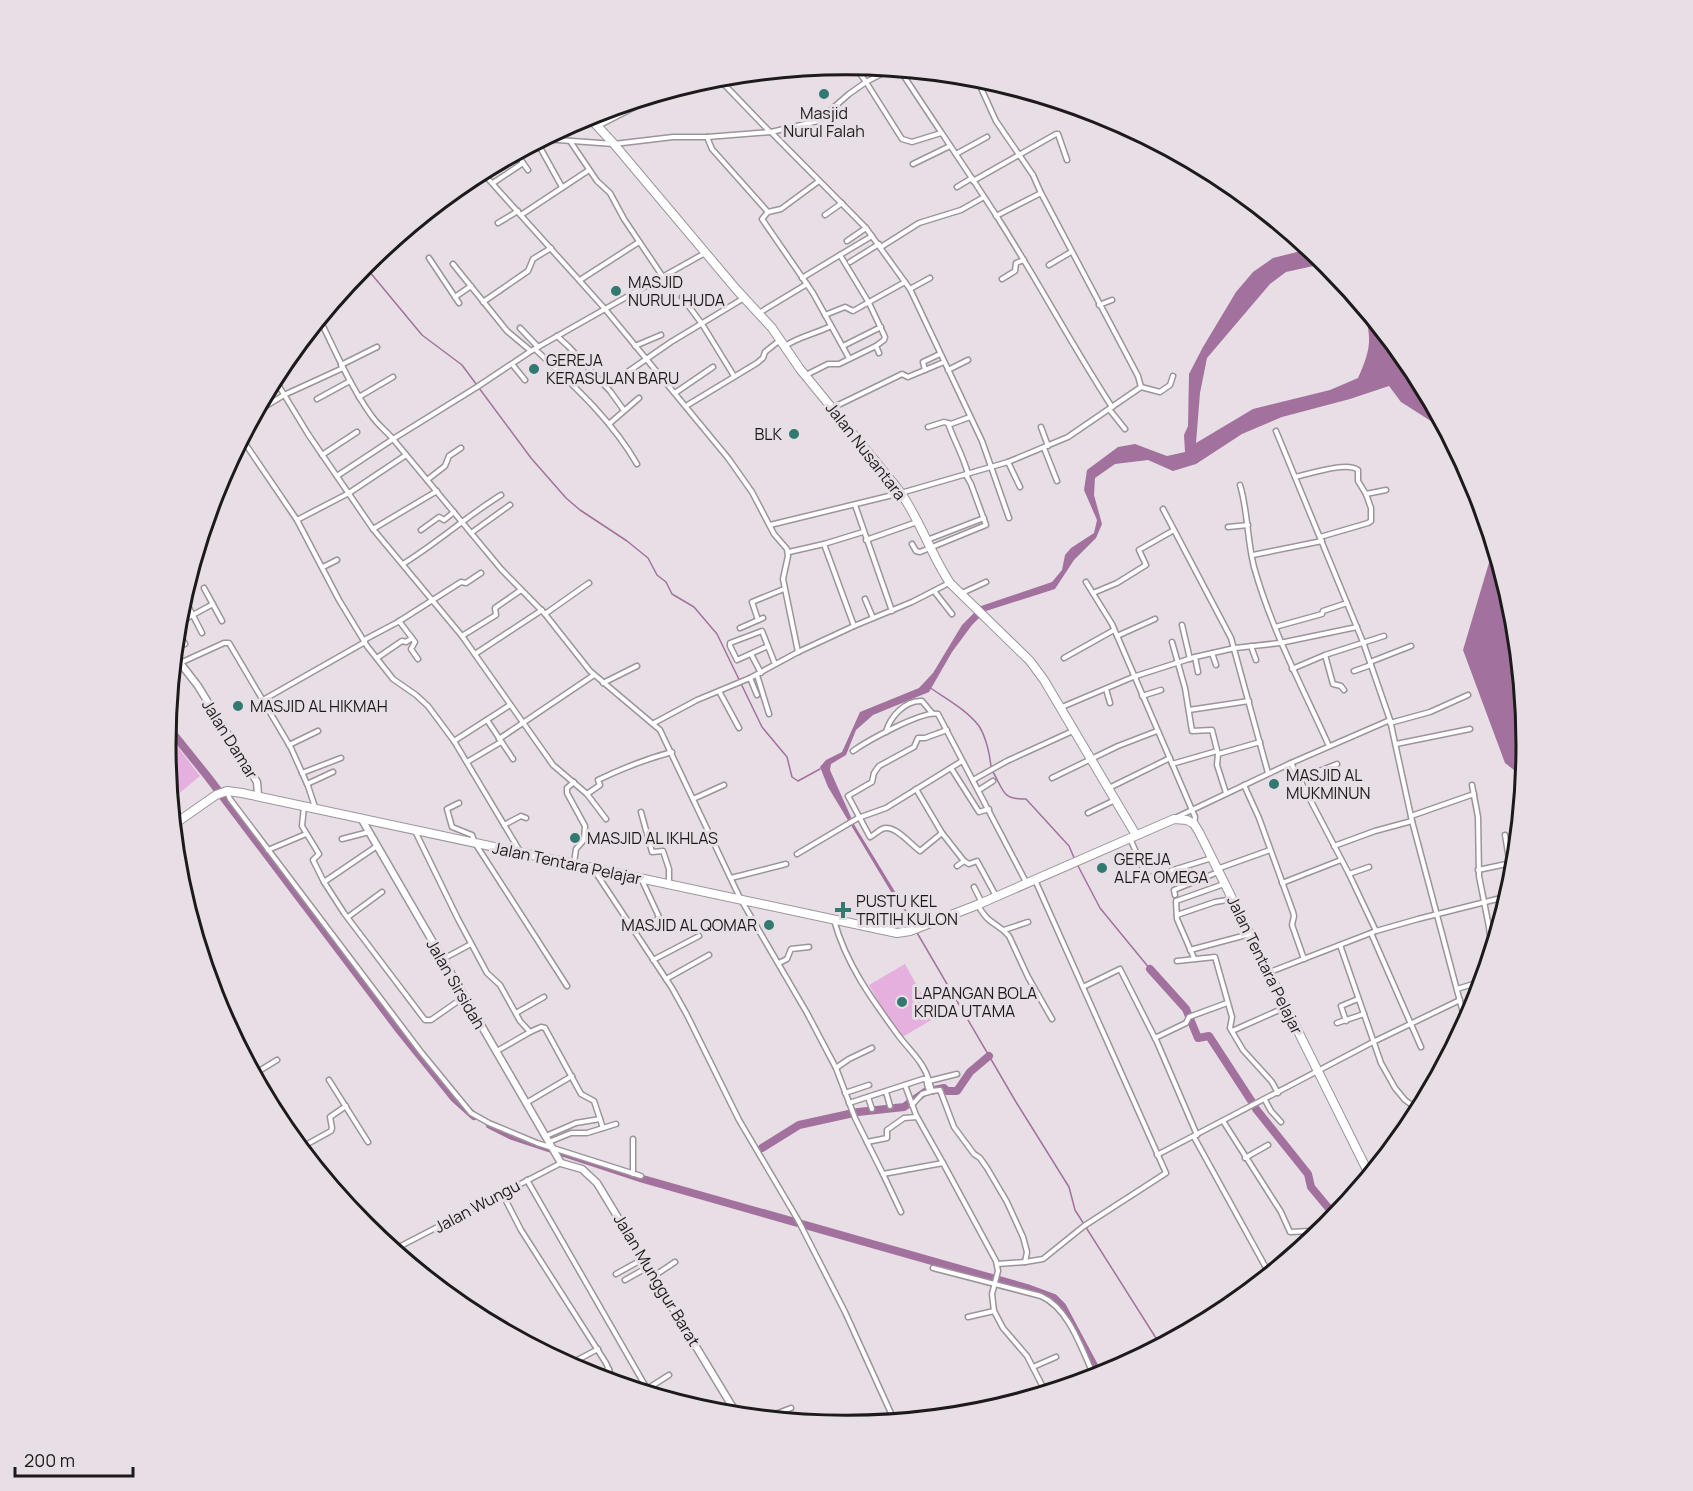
<svg xmlns="http://www.w3.org/2000/svg" width="1693" height="1491" viewBox="0 0 1693 1491" font-family="Manrope,sans-serif">
<style>
.green{fill:#e5afde}
.water{fill:#a3719d}
.lines{fill:none;stroke-linecap:round;stroke-linejoin:round}
.stream{stroke:#a3719d;stroke-width:1.5}
.river{stroke:#a3719d;stroke-width:8}
.street-casing{stroke:#9d949b;stroke-width:7}
.secondary-casing{stroke:#9d949b;stroke-width:9}
.highway-casing{stroke:#9d949b;stroke-width:10}
.street{stroke:#fff;stroke-width:4}
.secondary{stroke:#fff;stroke-width:6}
.highway{stroke:#fff;stroke-width:8}
.poi-dot{fill:#327970;stroke:#e8dfe6;stroke-width:2}
.labels{text-anchor:middle;stroke-width:6;stroke-linejoin:round;paint-order:stroke}
.poi-label{font-size:16px;fill:#1d1a1c;stroke:#e8dfe6;text-anchor:start}
.street-label{font-size:16px;fill:#1d1a1c;stroke:#e8dfe6}
.rim{fill:none;stroke:#1d1a1c;stroke-width:3}
</style>
<rect width="100%" height="100%" fill="#e8dfe6"/>
<g class="green">
<path d="M 167,733 L 200,776 L 171,800 L 166,745 Z"/>
<path d="M 905,964 L 935,1018 L 899,1039 L 869,985 Z"/>
</g>
<g class="water">
<path d="M 1309,249 L 1327,263 L 1286,272 L 1270,284 L 1207,358 L 1200,393 L 1196,443 L 1253,409 L 1330,390 L 1358,378 C 1372,347 1372,337 1362,305 L 1413,367 L 1448,432 L 1401,402 L 1389,386 L 1350,399 L 1282,417 L 1242,434 L 1196,464 L 1173,471 L 1148,460 L 1115,464 L 1095,478 L 1094,495 L 1102,524 L 1096,538 L 1074,560 L 1055,589 L 986,611 L 972,625 L 952,652 L 929,692 L 873,715 L 856,730 L 846,755 L 831,764 L 830,770 L 855,826 L 911,918 L 908,920 L 828,787 L 820,767 L 826,760 L 842,752 L 860,712 L 919,688 L 933,673 L 962,625 L 981,606 L 1052,582 L 1062,570 L 1065,555 L 1071,548 L 1094,533 L 1097,520 L 1084,490 L 1087,470 L 1118,447 L 1135,444 L 1167,456 L 1185,452 L 1184,435 L 1188,426 L 1189,374 L 1203,347 L 1236,292 L 1253,272 L 1273,258 Z"/>
<path d="M 1494,546 L 1514,613 L 1527,746 L 1524,778 L 1505,763 L 1463,650 Z"/>
</g>
<g class="lines">
<g class="stream">
<path d="M 364,265 L 422,335 L 462,365 L 531,458 L 566,498 L 580,510 L 627,541 L 648,558 L 657,575 L 666,582 L 672,594 L 694,607 L 717,634 L 762,727 L 787,757 L 792,777 L 798,781 L 820,769"/>
<path d="M 929,687 C 945,698 967,710 979,726 C 986,737 990,755 991,767"/>
<path d="M 993,772 C 1004,791 1002,800 1026,799 L 1069,846 L 1075,860"/>
<path d="M 1077,864 L 1100,908 L 1150,969"/>
<path d="M 909,918 L 914,927"/>
<path d="M 916,931 L 1016,1102 L 1069,1187 L 1075,1210 L 1161,1346"/>
</g>
<g class="river">
<path d="M 167,726 L 208,777 L 400,1031 L 454,1098 L 474,1116"/>
<path d="M 1150,969 L 1186,1009 L 1198,1038 L 1209,1036 L 1254,1105"/>
<path d="M 1256,1109 L 1308,1174 L 1311,1187 L 1336,1217"/>
<path d="M 490,1125 L 512,1136 L 643,1179 L 1027,1288 L 1054,1298 L 1062,1306 L 1100,1377"/>
<path d="M 762,1148 L 799,1125 L 858,1112 L 904,1107 L 925,1092 L 944,1088 L 947,1091 L 957,1091 L 970,1072 L 989,1056"/>
</g>
<defs>
<g id="street">
<path d="M 891,69 L 866,82 L 902,139 L 912,142 L 941,133"/>
<path d="M 900,70 C 933,121 968,171 1001,223 C 1039,283 1073,347 1112,407"/>
<path d="M 717,77 L 770,132"/>
<path d="M 976,77 L 996,121 L 1033,175 L 1041,193"/>
<path d="M 593,120 L 616,107"/>
<path d="M 598,126 L 643,103"/>
<path d="M 771,132 L 866,228 L 910,289 L 982,441 L 1009,518"/>
<path d="M 707,137 L 712,149 L 768,212"/>
<path d="M 544,139 L 614,144 L 673,137 L 707,137 L 771,132 L 818,121 L 849,94 L 866,82 L 854,65"/>
<path d="M 570,141 L 597,181 L 610,193 L 624,219 L 663,277"/>
<path d="M 537,142 L 562,187"/>
<path d="M 517,153 L 523,163"/>
<path d="M 956,154 L 987,137"/>
<path d="M 913,164 L 950,146"/>
<path d="M 482,172 L 605,309 L 705,253"/>
<path d="M 819,181 L 781,209 L 768,212 L 762,219 L 813,293 L 849,358"/>
<path d="M 973,181 L 1056,134 L 1058,134 L 1067,160"/>
<path d="M 493,183 L 523,163 L 528,170"/>
<path d="M 957,187 L 972,178"/>
<path d="M 521,215 L 589,170"/>
<path d="M 825,215 L 842,203"/>
<path d="M 498,223 L 518,211"/>
<path d="M 872,236 L 840,255 L 869,303 L 885,337 L 884,340 L 876,346 L 879,353"/>
<path d="M 847,241 L 866,228"/>
<path d="M 881,247 L 919,223 L 961,210 L 984,197"/>
<path d="M 429,258 L 459,303"/>
<path d="M 850,262 L 879,244"/>
<path d="M 453,264 L 507,331 L 531,351"/>
<path d="M 1049,265 L 1071,252"/>
<path d="M 802,278 L 840,255"/>
<path d="M 1002,279 L 1015,271 L 1016,263 L 1024,260"/>
<path d="M 580,280 L 639,242"/>
<path d="M 910,289 L 930,278"/>
<path d="M 455,297 L 471,286"/>
<path d="M 682,297 L 702,324 L 734,376"/>
<path d="M 483,302 L 528,271 L 533,259 L 551,248"/>
<path d="M 1099,305 L 1112,300"/>
<path d="M 759,313 L 807,284"/>
<path d="M 825,315 L 845,307 L 853,311 L 905,282"/>
<path d="M 318,321 L 322,324 C 337,355 351,387 371,415 C 377,424 386,431 393,439 L 477,387 L 531,351 L 605,309 L 728,458 L 752,492 L 774,534 L 787,549 L 788,556 L 783,579 L 798,652"/>
<path d="M 520,328 L 538,347"/>
<path d="M 557,336 L 568,346 L 610,391 L 623,409"/>
<path d="M 635,346 L 661,335"/>
<path d="M 785,346 C 800,336 815,334 831,326"/>
<path d="M 843,346 L 881,327"/>
<path d="M 535,349 C 572,384 611,419 637,464"/>
<path d="M 512,364 L 525,380"/>
<path d="M 341,365 L 377,347"/>
<path d="M 925,370 L 923,362 L 940,354"/>
<path d="M 948,370 L 968,360"/>
<path d="M 806,375 L 828,364 L 839,364 L 876,346"/>
<path d="M 274,378 L 308,434 L 373,529 L 462,636 L 553,765 L 587,794 L 606,819"/>
<path d="M 616,380 L 671,342 L 744,298"/>
<path d="M 1141,387 L 1160,392 L 1170,385 L 1173,376"/>
<path d="M 675,393 L 713,367"/>
<path d="M 359,397 L 393,377"/>
<path d="M 317,399 L 350,381"/>
<path d="M 686,406 L 757,363 L 763,358 L 765,352 L 780,340"/>
<path d="M 832,408 L 896,377 L 902,374 L 908,377 L 944,362"/>
<path d="M 1109,409 L 1125,429"/>
<path d="M 256,412 L 284,395 L 343,368"/>
<path d="M 948,423 C 954,441 963,455 968,474"/>
<path d="M 609,424 L 639,398"/>
<path d="M 928,427 L 944,422 L 951,424 L 970,417"/>
<path d="M 1041,427 L 1048,446"/>
<path d="M 1276,431 L 1363,642 L 1390,720 L 1412,821 L 1466,1024"/>
<path d="M 242,439 L 297,520 L 339,600 L 367,646 L 393,679 L 416,695 L 428,706 L 454,741 L 521,853"/>
<path d="M 1044,448 L 1057,481"/>
<path d="M 322,455 L 357,432"/>
<path d="M 1008,462 L 1020,487"/>
<path d="M 337,476 L 393,439 L 501,569 L 545,614 L 590,671 L 660,730 L 740,898 L 807,1013 L 836,1068 L 855,1118 L 883,1174 L 943,1163 L 996,1261 L 998,1271 L 992,1294 L 994,1311 L 1003,1328 L 1027,1356 L 1046,1393"/>
<path d="M 1295,477 C 1310,474 1347,461 1358,470 L 1358,481 L 1366,494 L 1371,508 L 1371,521 L 1368,523 L 1320,537"/>
<path d="M 427,480 L 445,466 L 449,456 L 461,448"/>
<path d="M 1240,485 C 1248,511 1247,540 1254,567 C 1272,631 1302,686 1329,746"/>
<path d="M 1366,494 L 1386,490"/>
<path d="M 855,505 L 892,611"/>
<path d="M 1163,509 L 1231,638 L 1268,773"/>
<path d="M 297,520 L 349,493 L 406,455"/>
<path d="M 770,525 L 901,493 L 1008,462 L 1068,437 L 1141,387 L 1138,376 L 1041,193 L 996,216"/>
<path d="M 1228,527 L 1248,525"/>
<path d="M 373,529 L 437,491"/>
<path d="M 421,530 L 439,517 L 444,520 L 454,512"/>
<path d="M 471,533 L 510,505"/>
<path d="M 866,540 L 917,522"/>
<path d="M 927,540 L 984,518"/>
<path d="M 824,544 L 854,626"/>
<path d="M 912,544 L 916,551 L 920,552 L 986,525 L 971,484 L 966,475"/>
<path d="M 789,552 L 824,544 L 863,532"/>
<path d="M 1253,555 L 1322,541"/>
<path d="M 403,564 C 437,543 467,516 501,495"/>
<path d="M 323,567 L 337,560"/>
<path d="M 1086,582 L 1112,624 L 1192,810 L 1177,817"/>
<path d="M 204,588 L 222,621"/>
<path d="M 934,591 L 952,614"/>
<path d="M 962,593 L 986,582"/>
<path d="M 1093,593 L 1117,583 L 1146,565 L 1139,550 L 1174,530"/>
<path d="M 184,598 L 202,633"/>
<path d="M 865,599 L 873,618"/>
<path d="M 545,614 L 589,583"/>
<path d="M 758,620 L 752,602 L 784,589"/>
<path d="M 399,621 L 415,642 L 411,649 L 418,659"/>
<path d="M 178,623 L 213,604"/>
<path d="M 1182,625 L 1190,659"/>
<path d="M 1275,627 L 1322,614 L 1323,611 L 1347,603"/>
<path d="M 740,628 L 763,618"/>
<path d="M 177,630 L 185,644"/>
<path d="M 462,636 L 496,615 L 495,608 L 521,590"/>
<path d="M 1117,636 L 1155,619"/>
<path d="M 364,640 L 398,622 L 461,582 L 466,583 L 481,573"/>
<path d="M 1172,642 L 1185,688 L 1192,731 L 1212,730 L 1218,754 L 1217,765 L 1226,793"/>
<path d="M 768,646 L 737,660 L 730,646 L 730,643 L 762,631 L 775,664"/>
<path d="M 1251,646 L 1256,660"/>
<path d="M 1212,653 L 1216,665"/>
<path d="M 475,654 L 542,610"/>
<path d="M 751,654 L 761,673"/>
<path d="M 1325,655 L 1333,684 L 1341,686 L 1344,690"/>
<path d="M 1195,657 L 1198,672"/>
<path d="M 377,658 L 402,641 L 406,642 L 412,638"/>
<path d="M 1064,658 L 1114,630"/>
<path d="M 1370,662 L 1411,646"/>
<path d="M 180,663 L 224,643 L 229,643 L 291,748 L 308,786 L 315,807"/>
<path d="M 1292,669 L 1325,655 L 1384,636"/>
<path d="M 1354,671 L 1371,665"/>
<path d="M 757,675 L 769,714"/>
<path d="M 750,678 L 757,695"/>
<path d="M 603,683 L 637,666"/>
<path d="M 1106,689 L 1110,703"/>
<path d="M 719,691 L 739,728"/>
<path d="M 1142,696 L 1161,690"/>
<path d="M 263,700 L 365,642"/>
<path d="M 1062,707 L 1133,677 L 1195,657 L 1235,648 L 1280,643 L 1357,627"/>
<path d="M 1189,710 L 1249,701"/>
<path d="M 487,720 L 513,759"/>
<path d="M 654,723 L 697,700 L 750,678 L 798,652 L 854,626 L 912,602 L 949,583"/>
<path d="M 1390,723 L 1430,712 L 1468,695"/>
<path d="M 886,732 C 890,717 905,700 922,701 L 932,713"/>
<path d="M 499,739 L 594,675"/>
<path d="M 454,741 L 510,705"/>
<path d="M 1396,744 L 1470,729"/>
<path d="M 289,745 L 318,731"/>
<path d="M 853,751 C 867,741 923,710 938,714 L 1026,882"/>
<path d="M 1218,754 L 1260,742"/>
<path d="M 467,762 L 501,742"/>
<path d="M 1172,764 L 1217,751"/>
<path d="M 951,768 L 979,812 L 989,809"/>
<path d="M 302,773 L 341,758"/>
<path d="M 1052,778 L 1118,746 L 1157,731"/>
<path d="M 1299,779 L 1337,764"/>
<path d="M 973,780 L 1007,761 L 1075,730"/>
<path d="M 574,782 L 567,788 L 567,793 L 585,826 L 584,840 L 576,849 L 574,863"/>
<path d="M 307,784 L 333,772"/>
<path d="M 1244,785 L 1259,818 L 1293,912 L 1294,916 L 1292,925 L 1304,959"/>
<path d="M 1472,785 L 1478,817 L 1479,876 L 1489,927 L 1492,952"/>
<path d="M 1109,788 L 1170,758"/>
<path d="M 916,789 L 942,833 L 964,861"/>
<path d="M 979,790 L 993,781"/>
<path d="M 227,792 L 230,799 L 421,1052 L 471,1113 L 489,1123 L 537,1143 L 641,1176"/>
<path d="M 587,794 L 600,785 L 598,780 C 623,768 646,759 672,752"/>
<path d="M 693,799 L 724,785"/>
<path d="M 459,803 L 447,809 L 452,827 L 472,835 L 475,843 L 567,986"/>
<path d="M 304,806 L 302,826 L 319,854 L 313,860 L 324,882 L 344,913 L 425,1020 L 431,1020 L 464,997"/>
<path d="M 641,812 L 652,852 L 663,851 L 669,869 L 669,883"/>
<path d="M 1088,813 L 1115,800"/>
<path d="M 1411,816 L 1474,794"/>
<path d="M 1194,824 L 1195,817 L 1192,810 L 1291,763 L 1390,720"/>
<path d="M 504,825 L 521,816 L 526,818"/>
<path d="M 415,831 L 458,919 L 487,973 L 500,985 L 520,1021 L 530,1032 L 541,1027 L 545,1028 L 581,1094 L 594,1101 L 603,1128"/>
<path d="M 942,833 L 920,851 C 911,845 894,823 882,829 C 878,831 874,835 870,837 L 848,796 L 872,782 L 874,773 L 879,766 L 914,747 L 918,738 L 925,738 L 947,730"/>
<path d="M 1505,835 L 1511,871 L 1515,869"/>
<path d="M 1130,838 L 1147,878 L 1212,858"/>
<path d="M 342,839 L 369,832"/>
<path d="M 1334,846 L 1375,831 L 1412,821"/>
<path d="M 268,850 L 306,834"/>
<path d="M 797,854 L 858,818 L 886,808 L 962,761"/>
<path d="M 957,866 L 964,861 L 969,864 L 977,861 L 996,896"/>
<path d="M 1217,869 L 1270,850"/>
<path d="M 594,870 L 672,988 L 687,1015 L 739,1120 L 798,1220 L 845,1312 L 895,1422"/>
<path d="M 1478,870 L 1516,862"/>
<path d="M 1349,874 L 1369,867"/>
<path d="M 641,878 L 659,917 L 655,922 L 650,923"/>
<path d="M 731,878 L 786,864"/>
<path d="M 324,882 L 377,846"/>
<path d="M 1282,883 L 1341,860"/>
<path d="M 974,887 L 982,903"/>
<path d="M 1175,895 L 1174,890 L 1218,872"/>
<path d="M 978,905 C 989,926 996,921 1009,936 L 1028,977 L 1052,1019"/>
<path d="M 1177,915 L 1215,902 L 1233,899"/>
<path d="M 348,917 L 382,892"/>
<path d="M 834,920 C 846,964 871,998 898,1035 C 909,1050 924,1062 929,1081"/>
<path d="M 1004,930 L 1028,922"/>
<path d="M 1376,931 L 1418,919 L 1509,896"/>
<path d="M 1371,933 L 1421,1047"/>
<path d="M 1340,945 L 1381,1063 L 1395,1088 L 1405,1100 L 1420,1111"/>
<path d="M 1190,950 L 1250,934"/>
<path d="M 1194,958 L 1177,919 L 1176,901 L 1224,884"/>
<path d="M 443,959 L 471,944"/>
<path d="M 653,960 L 699,936"/>
<path d="M 1177,961 L 1215,957 L 1232,1017 L 1230,1028 L 1243,1050 L 1272,1082 L 1278,1093"/>
<path d="M 779,963 L 787,959 L 791,949 L 809,947"/>
<path d="M 1270,972 L 1376,931 L 1349,874 L 1291,763"/>
<path d="M 666,979 L 709,955"/>
<path d="M 1083,987 L 1120,969 L 1157,1042 L 1197,1135"/>
<path d="M 1457,989 L 1483,981"/>
<path d="M 516,1013 L 544,997"/>
<path d="M 1346,1021 L 1341,1006 L 1358,999"/>
<path d="M 1337,1023 L 1364,1014"/>
<path d="M 1232,1031 L 1286,1007"/>
<path d="M 1155,1038 L 1186,1023 L 1189,1017 L 1227,1003"/>
<path d="M 497,1051 L 530,1032"/>
<path d="M 836,1068 L 849,1059 L 872,1048"/>
<path d="M 254,1074 L 277,1060"/>
<path d="M 329,1080 L 368,1142"/>
<path d="M 905,1085 L 916,1115 L 943,1163"/>
<path d="M 932,1091 L 940,1090 L 954,1127 L 974,1154 L 980,1158 L 987,1168 L 1007,1202 L 1023,1237 L 1027,1252 L 1025,1262 L 997,1264"/>
<path d="M 886,1092 L 890,1106"/>
<path d="M 845,1093 L 869,1085"/>
<path d="M 868,1097 L 872,1109"/>
<path d="M 1265,1100 L 1271,1111 L 1281,1122"/>
<path d="M 526,1103 L 572,1076"/>
<path d="M 849,1103 L 923,1079 L 926,1079 L 928,1088"/>
<path d="M 912,1105 L 922,1094 L 932,1091 L 929,1081 L 957,1074"/>
<path d="M 1223,1121 L 1281,1212 L 1290,1232 L 1311,1231 L 1316,1237"/>
<path d="M 546,1136 L 576,1123 L 600,1119"/>
<path d="M 1194,1137 L 1270,1275"/>
<path d="M 633,1139 L 633,1174"/>
<path d="M 549,1142 L 571,1133 L 587,1133 L 616,1124"/>
<path d="M 867,1142 L 887,1138 L 887,1130 L 904,1118 L 917,1117"/>
<path d="M 300,1148 L 331,1131 L 332,1128 L 330,1117 L 346,1106"/>
<path d="M 1157,1155 L 1373,1042 L 1460,1000"/>
<path d="M 1245,1158 L 1268,1145"/>
<path d="M 883,1174 L 901,1212"/>
<path d="M 527,1180 L 650,1394"/>
<path d="M 502,1193 L 521,1230 L 606,1363 L 615,1384"/>
<path d="M 393,1250 L 561,1163"/>
<path d="M 1025,1262 L 1043,1259 L 1084,1226 L 1166,1173 L 1035,880"/>
<path d="M 933,1268 L 1041,1296 C 1070,1309 1082,1351 1095,1378"/>
<path d="M 616,1274 L 643,1259"/>
<path d="M 654,1276 L 675,1262"/>
<path d="M 625,1280 L 648,1267"/>
<path d="M 968,1317 L 994,1311"/>
<path d="M 568,1365 L 598,1349"/>
<path d="M 1033,1367 L 1056,1357"/>
<path d="M 594,1377 L 609,1369"/>
<path d="M 647,1389 L 669,1375"/>
<path d="M 765,1418 L 791,1408"/>
</g>
<g id="secondary">
<path d="M 174,655 L 198,686 L 257,782 L 258,795"/>
<path d="M 361,818 L 561,1163 L 582,1169 L 597,1183 L 738,1416"/>
</g>
<g id="highway">
<path d="M 588,116 L 614,144 L 736,289 L 772,328 L 800,369 L 898,489 C 919,517 930,553 950,583 L 1030,661 L 1044,680 L 1136,835"/>
<path d="M 173,825 L 216,795 L 227,791 L 242,793 L 897,933 L 910,931 L 977,905 L 1174,819 L 1187,820 L 1194,824 L 1199,832 L 1370,1176"/>
</g>
</defs>
<use href="#street" class="street-casing"/>
<use href="#secondary" class="secondary-casing"/>
<use href="#highway" class="highway-casing"/>
<use href="#street" class="street"/>
<use href="#secondary" class="secondary"/>
<use href="#highway" class="highway"/>
</g>
<g class="poi-dot">
<circle cx="824" cy="94" r="6"/>
<circle cx="616" cy="291" r="6"/>
<circle cx="534" cy="369" r="6"/>
<circle cx="794" cy="434" r="6"/>
<circle cx="238" cy="706" r="6"/>
<circle cx="1274" cy="784" r="6"/>
<circle cx="575" cy="838" r="6"/>
<circle cx="1102" cy="868" r="6"/>
<path d="M840 901h6v6h6v6h-6v6h-6v-6h-6v-6h6z"/>
<circle cx="769" cy="925" r="6"/>
<circle cx="902" cy="1002" r="6"/>
</g>
<g class="labels">
<g class="poi-label">
<text x="824" y="119" text-anchor="middle">Masjid<tspan x="824" dy="18">Nurul Falah</tspan></text>
<text x="628" y="288">MASJID<tspan x="628" dy="18">NURUL HUDA</tspan></text>
<text x="546" y="366">GEREJA<tspan x="546" dy="18">KERASULAN BARU</tspan></text>
<text x="782" y="440" text-anchor="end">BLK</text>
<text x="250" y="712">MASJID AL HIKMAH</text>
<text x="1286" y="781">MASJID AL<tspan x="1286" dy="18">MUKMINUN</tspan></text>
<text x="587" y="844">MASJID AL IKHLAS</text>
<text x="1114" y="865">GEREJA<tspan x="1114" dy="18">ALFA OMEGA</tspan></text>
<text x="856" y="907">PUSTU KEL<tspan x="856" dy="18">TRITIH KULON</tspan></text>
<text x="757" y="931" text-anchor="end">MASJID AL QOMAR</text>
<text x="914" y="999">LAPANGAN BOLA<tspan x="914" dy="18">KRIDA UTAMA</tspan></text>
</g>
<g class="street-label">
<text transform="translate(866 451) rotate(52)" y="6">Jalan Nusantara</text>
<text transform="translate(230 739) rotate(58)" y="6">Jalan Damar</text>
<text transform="translate(567 863) rotate(12)" y="6">Jalan Tentara Pelajar</text>
<text transform="translate(1265 965) rotate(64)" y="6">Jalan Tentara Pelajar</text>
<text transform="translate(456 984) rotate(60)" y="6">Jalan Sirsidah</text>
<text transform="translate(477 1206) rotate(-28)" y="6">Jalan Wungu</text>
<text transform="translate(657 1280) rotate(59)" y="6">Jalan Munggur Barat</text>
</g>
</g>
<path d="M0 0H1693V1491H0ZM176 745a670 670 0 1 1 1340 0a670 670 0 1 1-1340 0Z" fill="#e8dfe6" fill-rule="evenodd"/>
<path class="rim" d="M176 745a670 670 0 1 1 1340 0a670 670 0 1 1-1340 0Z"/>
<path d="M15 1467v9h118v-9" fill="none" stroke="#1d1a1c" stroke-width="3"/>
<text x="24" y="1467" font-size="18" fill="#1d1a1c" stroke="#e8dfe6" stroke-width="4.5" paint-order="stroke">200 m</text>
</svg>
